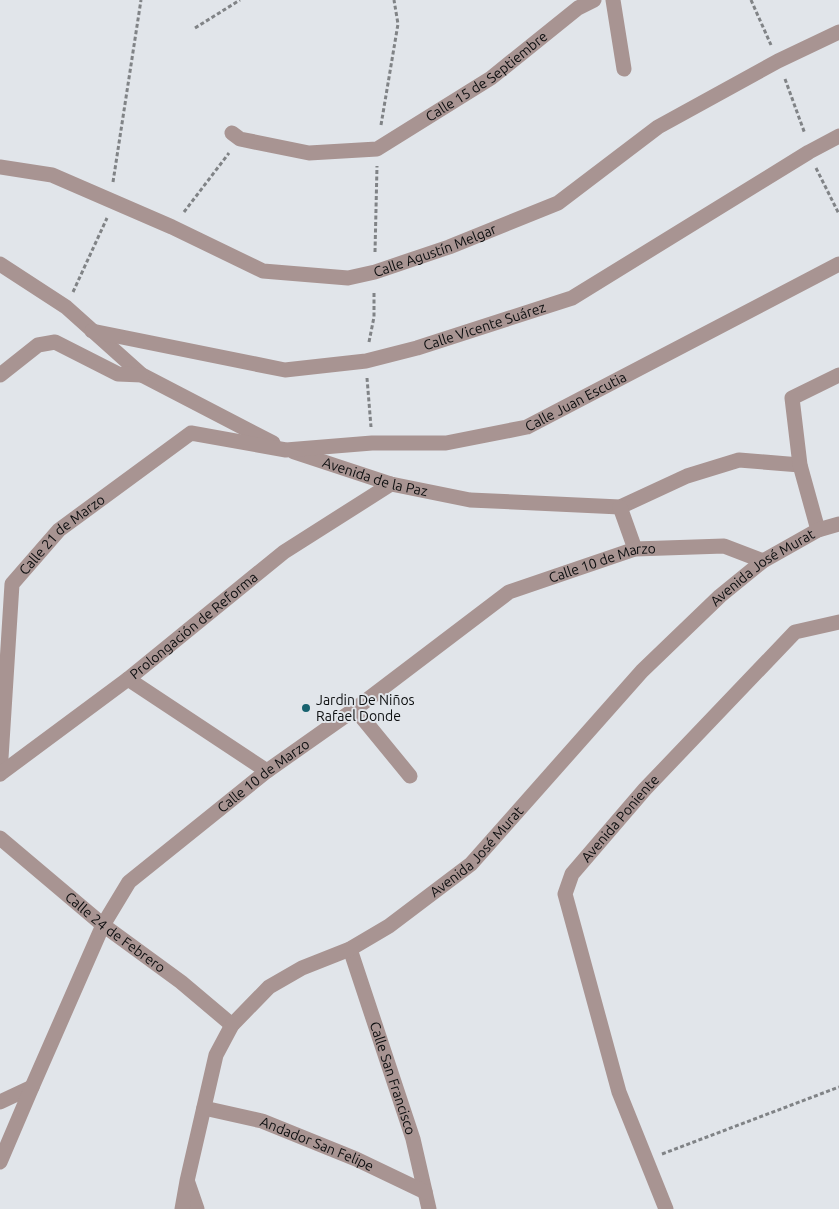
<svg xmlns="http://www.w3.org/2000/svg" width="839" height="1209" viewBox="0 0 839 1209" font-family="Ubuntu,sans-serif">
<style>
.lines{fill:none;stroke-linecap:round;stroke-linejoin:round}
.path{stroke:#808386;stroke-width:3;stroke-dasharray:4 2.5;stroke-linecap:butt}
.minor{stroke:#a89492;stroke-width:15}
.poi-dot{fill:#17626f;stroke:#e1e5ea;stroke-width:2}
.labels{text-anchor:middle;stroke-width:4;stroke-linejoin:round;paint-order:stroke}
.street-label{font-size:14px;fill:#0c0e0f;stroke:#e1e5ea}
.poi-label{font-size:14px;fill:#0c0e0f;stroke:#e1e5ea;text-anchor:start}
</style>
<rect width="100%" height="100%" fill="#e1e5ea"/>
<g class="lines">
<g class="path">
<path d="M 751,0 L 771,45"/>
<path d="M 195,28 L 240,0"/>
<path d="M 785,79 L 805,134"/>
<path d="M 381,125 L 398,24 L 394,0"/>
<path d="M 816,168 L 839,214"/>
<path d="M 113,182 L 141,0"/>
<path d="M 184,212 L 229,153"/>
<path d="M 375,252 L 377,166"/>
<path d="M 73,292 L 107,218"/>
<path d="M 369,342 L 374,317 L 374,291"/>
<path d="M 367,378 L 371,427"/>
<path d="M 662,1154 L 839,1087"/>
</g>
<g class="minor">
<path d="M 613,0 L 624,69"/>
<path id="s1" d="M 232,133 L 240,139 L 309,153 L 377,149 L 491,78 L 578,8 L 594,0"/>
<path id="s2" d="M 0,167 L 52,175 L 172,227 L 263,271 L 348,278 L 375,272 L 449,247 L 558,203 L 658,127 L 778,61 L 839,32"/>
<path d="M 0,264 L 66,307 L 142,375 L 273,443"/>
<path id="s3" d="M 92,331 L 285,370 L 366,361 L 417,348 L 572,298 L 809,152 L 839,136"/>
<path d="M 0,375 L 38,345 L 55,342 L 118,374 L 142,375"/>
<path id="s4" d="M 294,452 L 391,484 L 470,500 L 620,507 L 687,476 L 739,460 L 800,465"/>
<path d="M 620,507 L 635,549"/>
<path d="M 818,530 L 800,465 L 792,398 L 839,375"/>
<path d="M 128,679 L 267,771"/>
<path d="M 355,709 L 410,776"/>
<path id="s5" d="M 0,774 L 12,584 L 59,530 L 191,433 L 286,450 L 372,443 L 446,443 L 527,427 L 839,264"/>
<path id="s6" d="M 0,774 L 128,679 L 284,552 L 391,484"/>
<path id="s7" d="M 0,838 L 103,925 L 181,982 L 232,1025"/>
<path id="s8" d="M 350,949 L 413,1139 L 429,1209"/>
<path d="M 0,1102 L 32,1087"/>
<path id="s9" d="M 204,1108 L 262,1121 L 356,1159 L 425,1192"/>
<path id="s10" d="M 0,1162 L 32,1087 L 103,925 L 129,882 L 267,771 L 355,709 L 509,592 L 635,549 L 724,546 L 763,561"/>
<path d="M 188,1183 L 197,1209"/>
<path id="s11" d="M 182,1209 L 187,1181 L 216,1055 L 232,1025 L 269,987 L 302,968 L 350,949 L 389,926 L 471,864 L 642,671 L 720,596 L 763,561 L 818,530 L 839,524"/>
<path id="s12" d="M 666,1209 L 619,1092 L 565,894 L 572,874 L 645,789 L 795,632 L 839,622"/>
</g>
</g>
<circle class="poi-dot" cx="306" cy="708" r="5"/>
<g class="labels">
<g class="street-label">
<text dy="5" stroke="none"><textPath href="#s1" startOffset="280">Calle 15 de Septiembre</textPath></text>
<text dy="5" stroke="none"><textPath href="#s2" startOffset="461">Calle Agustín Melgar</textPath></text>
<text dy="5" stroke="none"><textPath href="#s3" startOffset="402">Calle Vicente Suárez</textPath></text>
<text dy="5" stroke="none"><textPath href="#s5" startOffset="820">Calle Juan Escutia</textPath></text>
<text dy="5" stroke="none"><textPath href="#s4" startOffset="85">Avenida de la Paz</textPath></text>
<text dy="5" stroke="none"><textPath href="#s5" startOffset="261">Calle 21 de Marzo</textPath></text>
<text dy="5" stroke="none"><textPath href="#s10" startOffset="885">Calle 10 de Marzo</textPath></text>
<text dy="5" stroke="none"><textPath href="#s11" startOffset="900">Avenida José Murat</textPath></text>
<text dy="5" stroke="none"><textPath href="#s6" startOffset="244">Prolongación de Reforma</textPath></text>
<text dy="5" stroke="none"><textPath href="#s10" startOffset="480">Calle 10 de Marzo</textPath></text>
<text dy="5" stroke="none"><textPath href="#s12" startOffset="426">Avenida Poniente</textPath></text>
<text dy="5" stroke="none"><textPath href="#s11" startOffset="495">Avenida José Murat</textPath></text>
<text dy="5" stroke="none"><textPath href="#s7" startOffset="149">Calle 24 de Febrero</textPath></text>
<text dy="5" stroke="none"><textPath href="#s8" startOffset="136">Calle San Francisco</textPath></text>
<text dy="5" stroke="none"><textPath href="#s9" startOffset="119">Andador San Felipe</textPath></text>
</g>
<g class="poi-label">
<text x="316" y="705">Jardin De Niños<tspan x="316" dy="16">Rafael Donde</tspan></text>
</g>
</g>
</svg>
